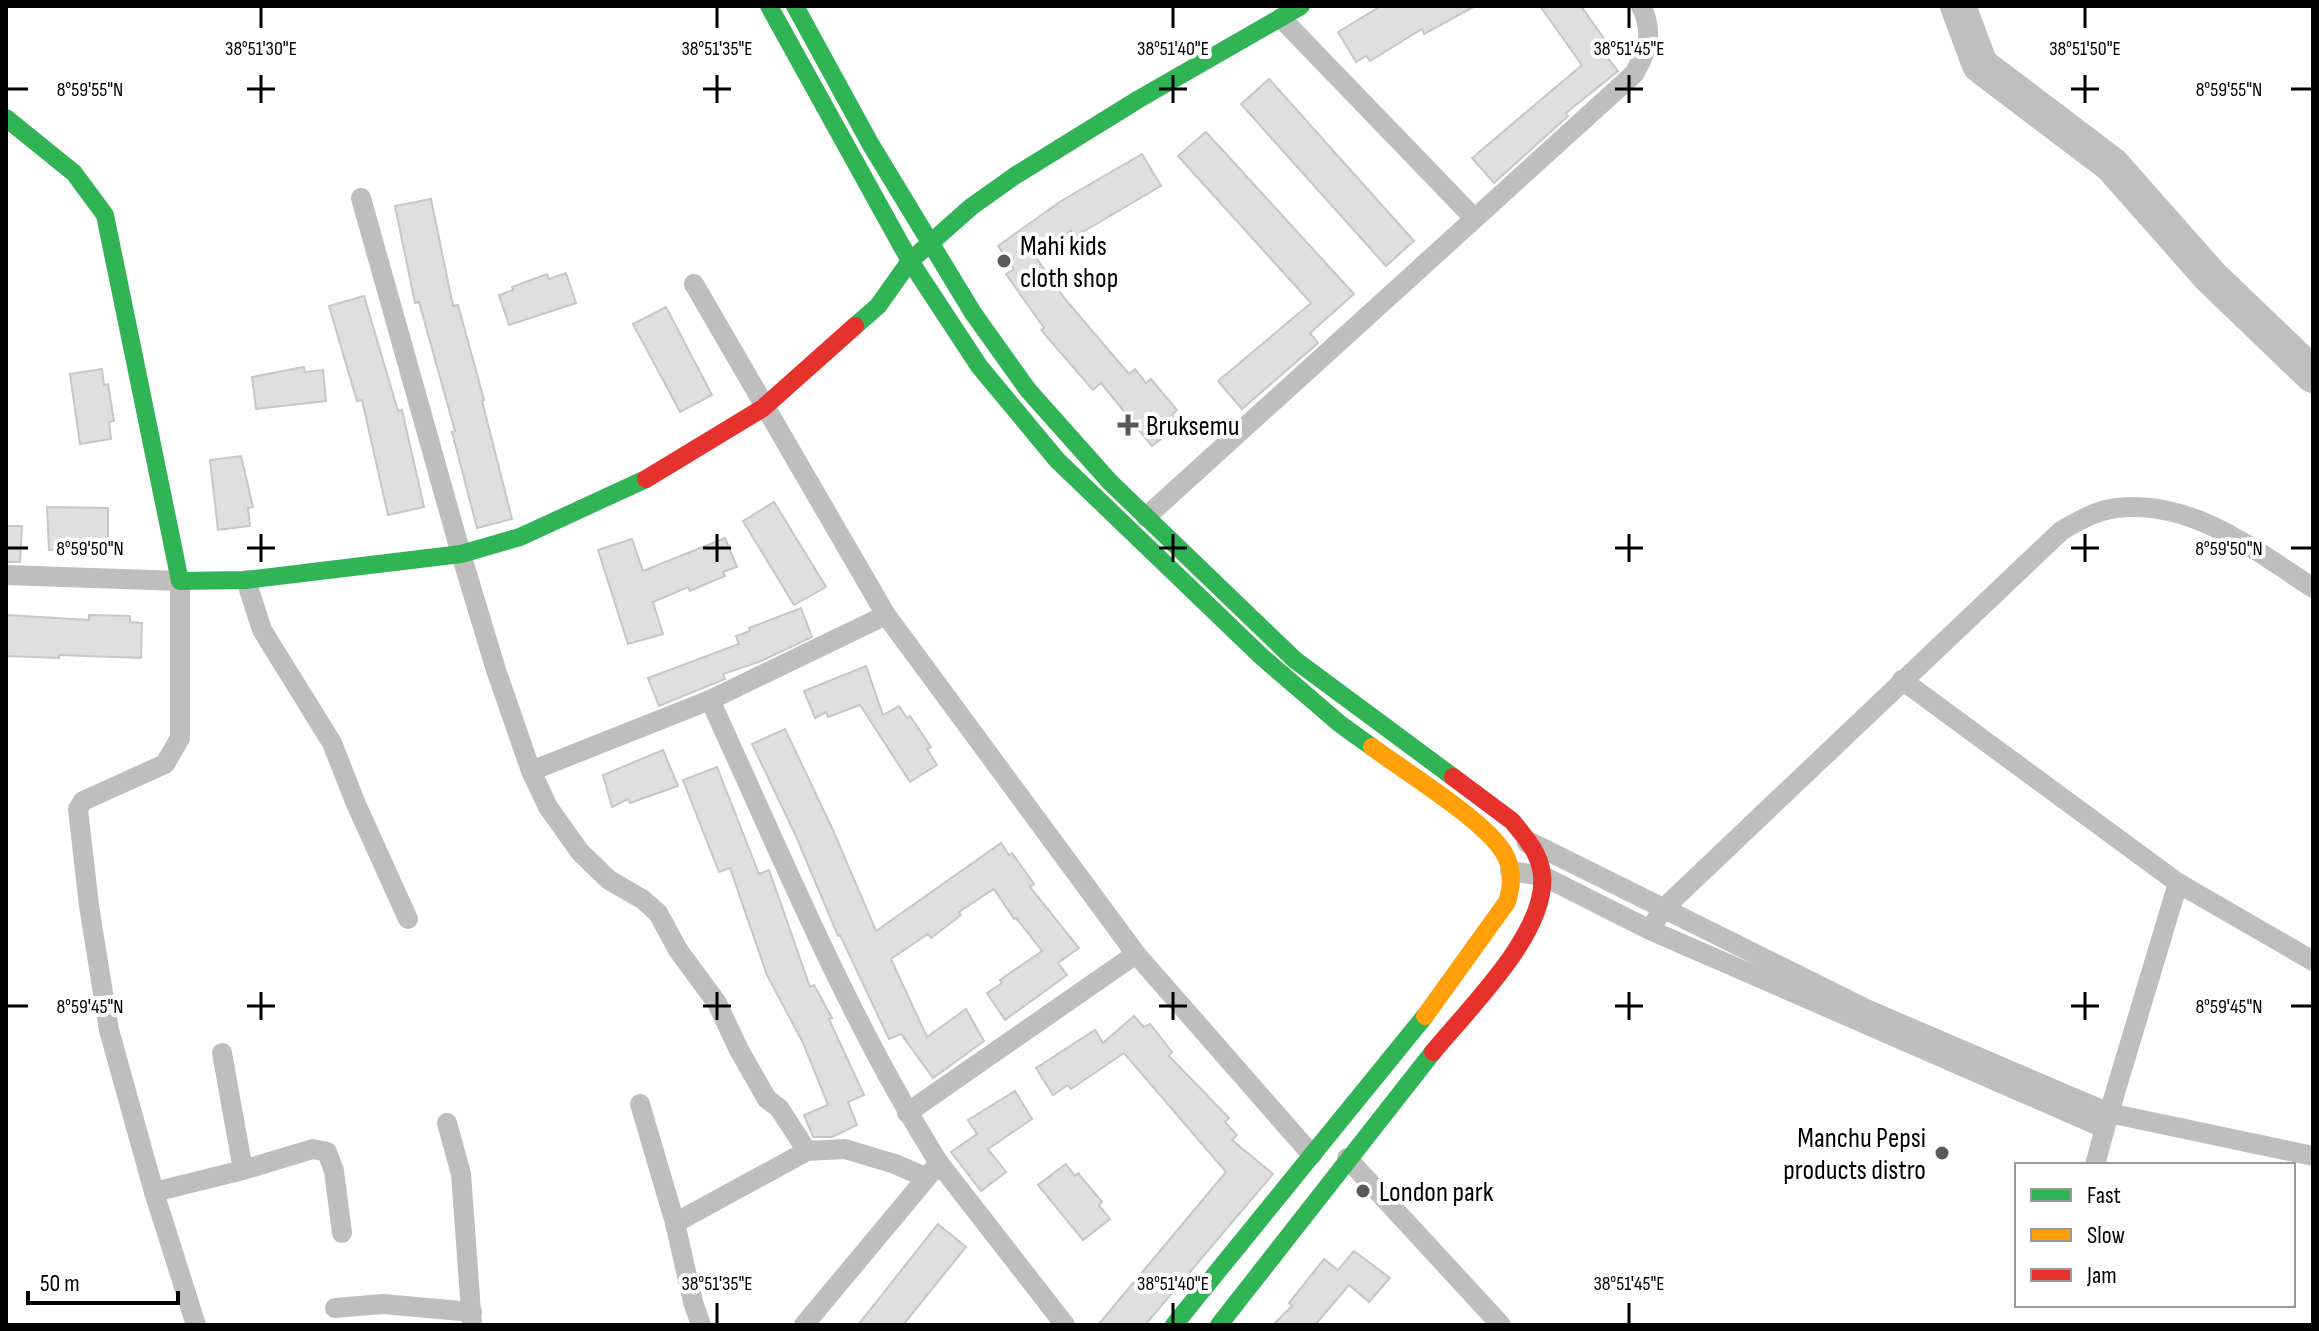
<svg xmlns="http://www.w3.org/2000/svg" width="2319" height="1331" viewBox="0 0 2319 1331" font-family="'Sofia Sans Condensed',sans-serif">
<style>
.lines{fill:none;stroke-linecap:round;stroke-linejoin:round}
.river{stroke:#bfbfbf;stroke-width:36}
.building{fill:#dfdfdf;stroke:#c7c7c7;stroke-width:2}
.street{stroke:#bebebe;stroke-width:20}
.fast{stroke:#30b455;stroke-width:18}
.slow{stroke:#ff9f0a;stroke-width:18}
.jam{stroke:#e5322d;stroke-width:18}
.ticks{fill:none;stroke:#000;stroke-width:3}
.poi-dot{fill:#595959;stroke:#fff;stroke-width:3}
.labels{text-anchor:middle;stroke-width:8;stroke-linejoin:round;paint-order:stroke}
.poi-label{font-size:28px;fill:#000;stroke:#fff;text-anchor:start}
.ticks-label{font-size:20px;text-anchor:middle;fill:#000;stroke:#fff;stroke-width:8;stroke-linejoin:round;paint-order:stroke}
</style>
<rect width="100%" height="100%" fill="#fff"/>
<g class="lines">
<path class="river" d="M 1958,6 L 1980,65 L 2112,165 L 2210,276 L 2313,375"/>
</g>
<g class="building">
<path d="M 1381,6 L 1475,6 L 1424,34 L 1422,29 L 1370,61 L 1366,56 L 1356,62 L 1338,32 Z"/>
<path d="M 1540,6 L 1581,6 L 1610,47 L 1603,52 L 1618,71 L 1566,113 L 1568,116 L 1494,183 L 1472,158 L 1582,65 Z"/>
<path d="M 1269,79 L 1414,241 L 1386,266 L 1241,104 Z"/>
<path d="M 1206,132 L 1354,294 L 1310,333 L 1318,343 L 1242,409 L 1218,381 L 1311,303 L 1178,156 Z"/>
<path d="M 1142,154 L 1161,186 L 1074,237 L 1071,231 L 1035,256 L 1065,299 L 1129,374 L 1135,369 L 1146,383 L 1151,379 L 1177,410 L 1172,415 L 1180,424 L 1152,446 L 1101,383 L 1093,390 L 1041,330 L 1044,328 L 1006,274 L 1014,269 L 998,246 L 1061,201 Z"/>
<path d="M 431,199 L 453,306 L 458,305 L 484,400 L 482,401 L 512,519 L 477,528 L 452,432 L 455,431 L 419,302 L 415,303 L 395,206 Z"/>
<path d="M 566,273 L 576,303 L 509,325 L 499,295 L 513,290 L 512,287 L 547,274 L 549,279 Z"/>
<path d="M 364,296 L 398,411 L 402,410 L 424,507 L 388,515 L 362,400 L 357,401 L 329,306 Z"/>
<path d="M 666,307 L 712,395 L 680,412 L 633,324 Z"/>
<path d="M 304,367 L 305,372 L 323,370 L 326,401 L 256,409 L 252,377 Z"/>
<path d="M 102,369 L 104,385 L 108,384 L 114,421 L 109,422 L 111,439 L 80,444 L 70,374 Z"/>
<path d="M 241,456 L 253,507 L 248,508 L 250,526 L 218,530 L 210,460 Z"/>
<path d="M 774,502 L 826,587 L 794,605 L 743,521 Z"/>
<path d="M 47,507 L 108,508 L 108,543 L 90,543 L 90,549 L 49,550 Z"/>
<path d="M 6,526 L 22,526 L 20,562 L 6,562 Z"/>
<path d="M 725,538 L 737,567 L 723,572 L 725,576 L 690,591 L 688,587 L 653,602 L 663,634 L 628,644 L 598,550 L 632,539 L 643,571 Z"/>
<path d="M 801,608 L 812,637 L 761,661 L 723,674 L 725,679 L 659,706 L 648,678 L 739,644 L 736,636 L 750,631 L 749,628 Z"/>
<path d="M 7,615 L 89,620 L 89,615 L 130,616 L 130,622 L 142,623 L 141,658 L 59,655 L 59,658 L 6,656 Z"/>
<path d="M 866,666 L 883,715 L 899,706 L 907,718 L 910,716 L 931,747 L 927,749 L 937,765 L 910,782 L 860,705 L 828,717 L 826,712 L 815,718 L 804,691 Z"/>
<path d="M 785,729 L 833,830 L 876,931 L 1001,843 L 1009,855 L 1012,853 L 1034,884 L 1030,887 L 1079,948 L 1058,963 L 1067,975 L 1005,1020 L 987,993 L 1002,983 L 1000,980 L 1042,951 L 1016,918 L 1014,919 L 994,889 L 959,912 L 961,915 L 931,938 L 928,934 L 891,959 L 927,1037 L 966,1009 L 984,1041 L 933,1078 L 901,1034 L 889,1039 L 840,935 L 838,936 L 795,834 L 752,744 Z"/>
<path d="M 663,750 L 678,786 L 630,803 L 628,799 L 612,807 L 603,775 Z"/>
<path d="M 717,767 L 759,874 L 769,870 L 810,987 L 814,985 L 832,1018 L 829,1019 L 864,1095 L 848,1102 L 857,1125 L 832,1137 L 813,1137 L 804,1115 L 828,1105 L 803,1043 L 767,975 L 730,868 L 719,872 L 683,780 Z"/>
<path d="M 1134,1016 L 1144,1027 L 1150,1024 L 1172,1052 L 1169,1056 L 1229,1118 L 1225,1122 L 1237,1135 L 1232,1140 L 1273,1174 L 1145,1325 L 1098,1325 L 1226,1172 L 1124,1053 L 1071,1089 L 1068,1085 L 1053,1095 L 1036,1068 L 1095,1030 L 1103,1043 Z"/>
<path d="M 1015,1091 L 1032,1119 L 988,1149 L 1006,1172 L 981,1191 L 951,1152 L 977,1134 L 968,1120 Z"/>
<path d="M 1066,1164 L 1075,1176 L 1078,1173 L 1102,1202 L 1099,1205 L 1110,1219 L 1083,1240 L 1038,1185 Z"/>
<path d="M 938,1224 L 966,1247 L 903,1325 L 858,1325 Z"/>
<path d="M 1354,1251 L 1390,1278 L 1369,1302 L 1349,1285 L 1315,1325 L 1273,1325 L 1292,1306 L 1289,1303 L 1324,1259 L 1338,1270 Z"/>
</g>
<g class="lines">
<g class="street">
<path d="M 1281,18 L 1474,218"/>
<path d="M 361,198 L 461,554 L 496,670 L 531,771 L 548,807 L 580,852 L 609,880 L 642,899 L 658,913 L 678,950 L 717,1003 L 739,1050 L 767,1099 L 779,1108 L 807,1151 L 845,1149 L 895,1164 L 925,1177"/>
<path d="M 694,284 L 886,615 L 1136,954 L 1312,1155"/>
<path d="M 1146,517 L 1634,74 C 1648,50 1654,32 1641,6"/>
<path d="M 6,575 L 180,581 L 180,738 L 165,764 L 83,801 L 78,809 L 89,906 L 109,1030 L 154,1192 L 196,1325"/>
<path d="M 246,580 L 262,630 L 332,743 L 356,804 L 408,919"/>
<path d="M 1902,680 L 2178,883 L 2109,1113 L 2313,1156"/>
<path d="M 531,771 L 710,700"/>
<path d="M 1527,843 L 1532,843 L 1866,1009 L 2109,1113 L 2095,1165"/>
<path d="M 1510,871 L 1543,876 L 1650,930 L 2104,1128"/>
<path d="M 2178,883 L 2313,961"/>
<path d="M 1650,930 L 1662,910 L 2061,531 C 2078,521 2097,510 2117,508 C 2191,499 2255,550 2313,588"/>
<path d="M 222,1053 L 243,1170"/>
<path d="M 640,1104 L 675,1223"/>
<path d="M 907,1113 L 1136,954"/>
<path d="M 447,1123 L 461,1174 L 472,1325"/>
<path d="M 1347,1158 L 1501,1325"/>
<path d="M 939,1163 L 1065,1325"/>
<path d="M 154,1192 L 243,1170 L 313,1149 L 327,1152 L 334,1171 L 342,1233"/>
<path d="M 335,1308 L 383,1304 L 472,1312"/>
<path d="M 701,1325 L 693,1302 L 675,1223 L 807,1151"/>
<path d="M 804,1325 L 939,1163 C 847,1017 782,856 710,700 L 886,615"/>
</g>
<g class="fast">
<path d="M 769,6 L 910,261 L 979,366 L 1057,460 L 1262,657 L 1340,724 L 1372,747"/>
<path d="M 795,6 L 871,145 L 973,313 L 1028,390 L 1110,482 L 1295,660 L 1453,777"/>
<path d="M 6,118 L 74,173 L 105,215 L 180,581 L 246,580 L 461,554 L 520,537 L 646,479"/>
<path d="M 855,326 L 878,306 L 910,261 L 971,207 L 1016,175 L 1139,99 L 1301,6"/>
<path d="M 1174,1325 L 1425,1016"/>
<path d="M 1219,1325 L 1433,1052"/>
</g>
<path class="slow" d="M 1372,747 C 1404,771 1486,821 1504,853 C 1513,868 1512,886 1507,902 L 1425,1016"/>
<g class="jam">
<path d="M 646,479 L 763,408 L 855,326"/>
<path d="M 1433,1052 C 1468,1009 1548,932 1542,875 C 1540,853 1525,837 1512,821 L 1453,777"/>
</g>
</g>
<path class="ticks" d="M 261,8 L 261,28M 717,8 L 717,28M 1173,8 L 1173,28M 1629,8 L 1629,28M 2085,8 L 2085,28M 261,75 L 261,103M 717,75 L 717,103M 1173,75 L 1173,103M 1629,75 L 1629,103M 2085,75 L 2085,103M 8,89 L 28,89M 247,89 L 275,89M 703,89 L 731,89M 1159,89 L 1187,89M 1615,89 L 1643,89M 2071,89 L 2099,89M 2291,89 L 2311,89M 261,534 L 261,562M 717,534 L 717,562M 1173,534 L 1173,562M 1629,534 L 1629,562M 2085,534 L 2085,562M 8,548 L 28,548M 247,548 L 275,548M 703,548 L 731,548M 1159,548 L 1187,548M 1615,548 L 1643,548M 2071,548 L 2099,548M 2291,548 L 2311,548M 261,992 L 261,1020M 717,992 L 717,1020M 1173,992 L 1173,1020M 1629,992 L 1629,1020M 2085,992 L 2085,1020M 8,1006 L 28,1006M 247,1006 L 275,1006M 703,1006 L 731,1006M 1159,1006 L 1187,1006M 1615,1006 L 1643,1006M 2071,1006 L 2099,1006M 2291,1006 L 2311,1006M 717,1303 L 717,1323M 1173,1303 L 1173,1323M 1629,1303 L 1629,1323"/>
<g class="poi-dot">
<circle cx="1004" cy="261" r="8"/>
<path d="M1124 413h8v8h8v8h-8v8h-8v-8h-8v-8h8z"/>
<circle cx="1942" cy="1153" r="8"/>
<circle cx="1363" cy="1191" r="8"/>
</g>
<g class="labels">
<g class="poi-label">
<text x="1020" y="255">Mahi kids<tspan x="1020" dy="32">cloth shop</tspan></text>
<text x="1146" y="435">Bruksemu</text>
<text x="1926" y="1147" text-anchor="end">Manchu Pepsi<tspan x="1926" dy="32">products distro</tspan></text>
<text x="1379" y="1201">London park</text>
</g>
</g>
<g class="ticks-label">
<text x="261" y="55">38°51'30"E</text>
<text x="717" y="55">38°51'35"E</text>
<text x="1173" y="55">38°51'40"E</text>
<text x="1629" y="55">38°51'45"E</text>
<text x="2085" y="55">38°51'50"E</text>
<text x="90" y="96">8°59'55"N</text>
<text x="2229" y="96">8°59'55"N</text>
<text x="90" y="555">8°59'50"N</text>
<text x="2229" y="555">8°59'50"N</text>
<text x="90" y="1013">8°59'45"N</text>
<text x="2229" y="1013">8°59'45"N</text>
<text x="717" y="1290">38°51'35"E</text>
<text x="1173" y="1290">38°51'40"E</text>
<text x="1629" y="1290">38°51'45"E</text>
</g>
<rect width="2319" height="1331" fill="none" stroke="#000000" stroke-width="16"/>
<rect x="2015" y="1163" width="280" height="144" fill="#ffffff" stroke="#999999" stroke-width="2"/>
<rect x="2031" y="1189" width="40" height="12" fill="#30b455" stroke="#999999" stroke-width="2"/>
<text x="2087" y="1203" font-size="24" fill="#000000">Fast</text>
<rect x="2031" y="1229" width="40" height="12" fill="#ff9f0a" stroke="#999999" stroke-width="2"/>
<text x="2087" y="1243" font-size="24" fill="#000000">Slow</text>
<rect x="2031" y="1269" width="40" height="12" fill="#e5322d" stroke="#999999" stroke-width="2"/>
<text x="2087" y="1283" font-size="24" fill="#000000">Jam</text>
<path d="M28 1291v12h150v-12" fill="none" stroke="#000000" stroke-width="4"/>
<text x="40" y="1291" font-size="24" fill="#000000" stroke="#ffffff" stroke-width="6" paint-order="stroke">50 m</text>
</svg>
